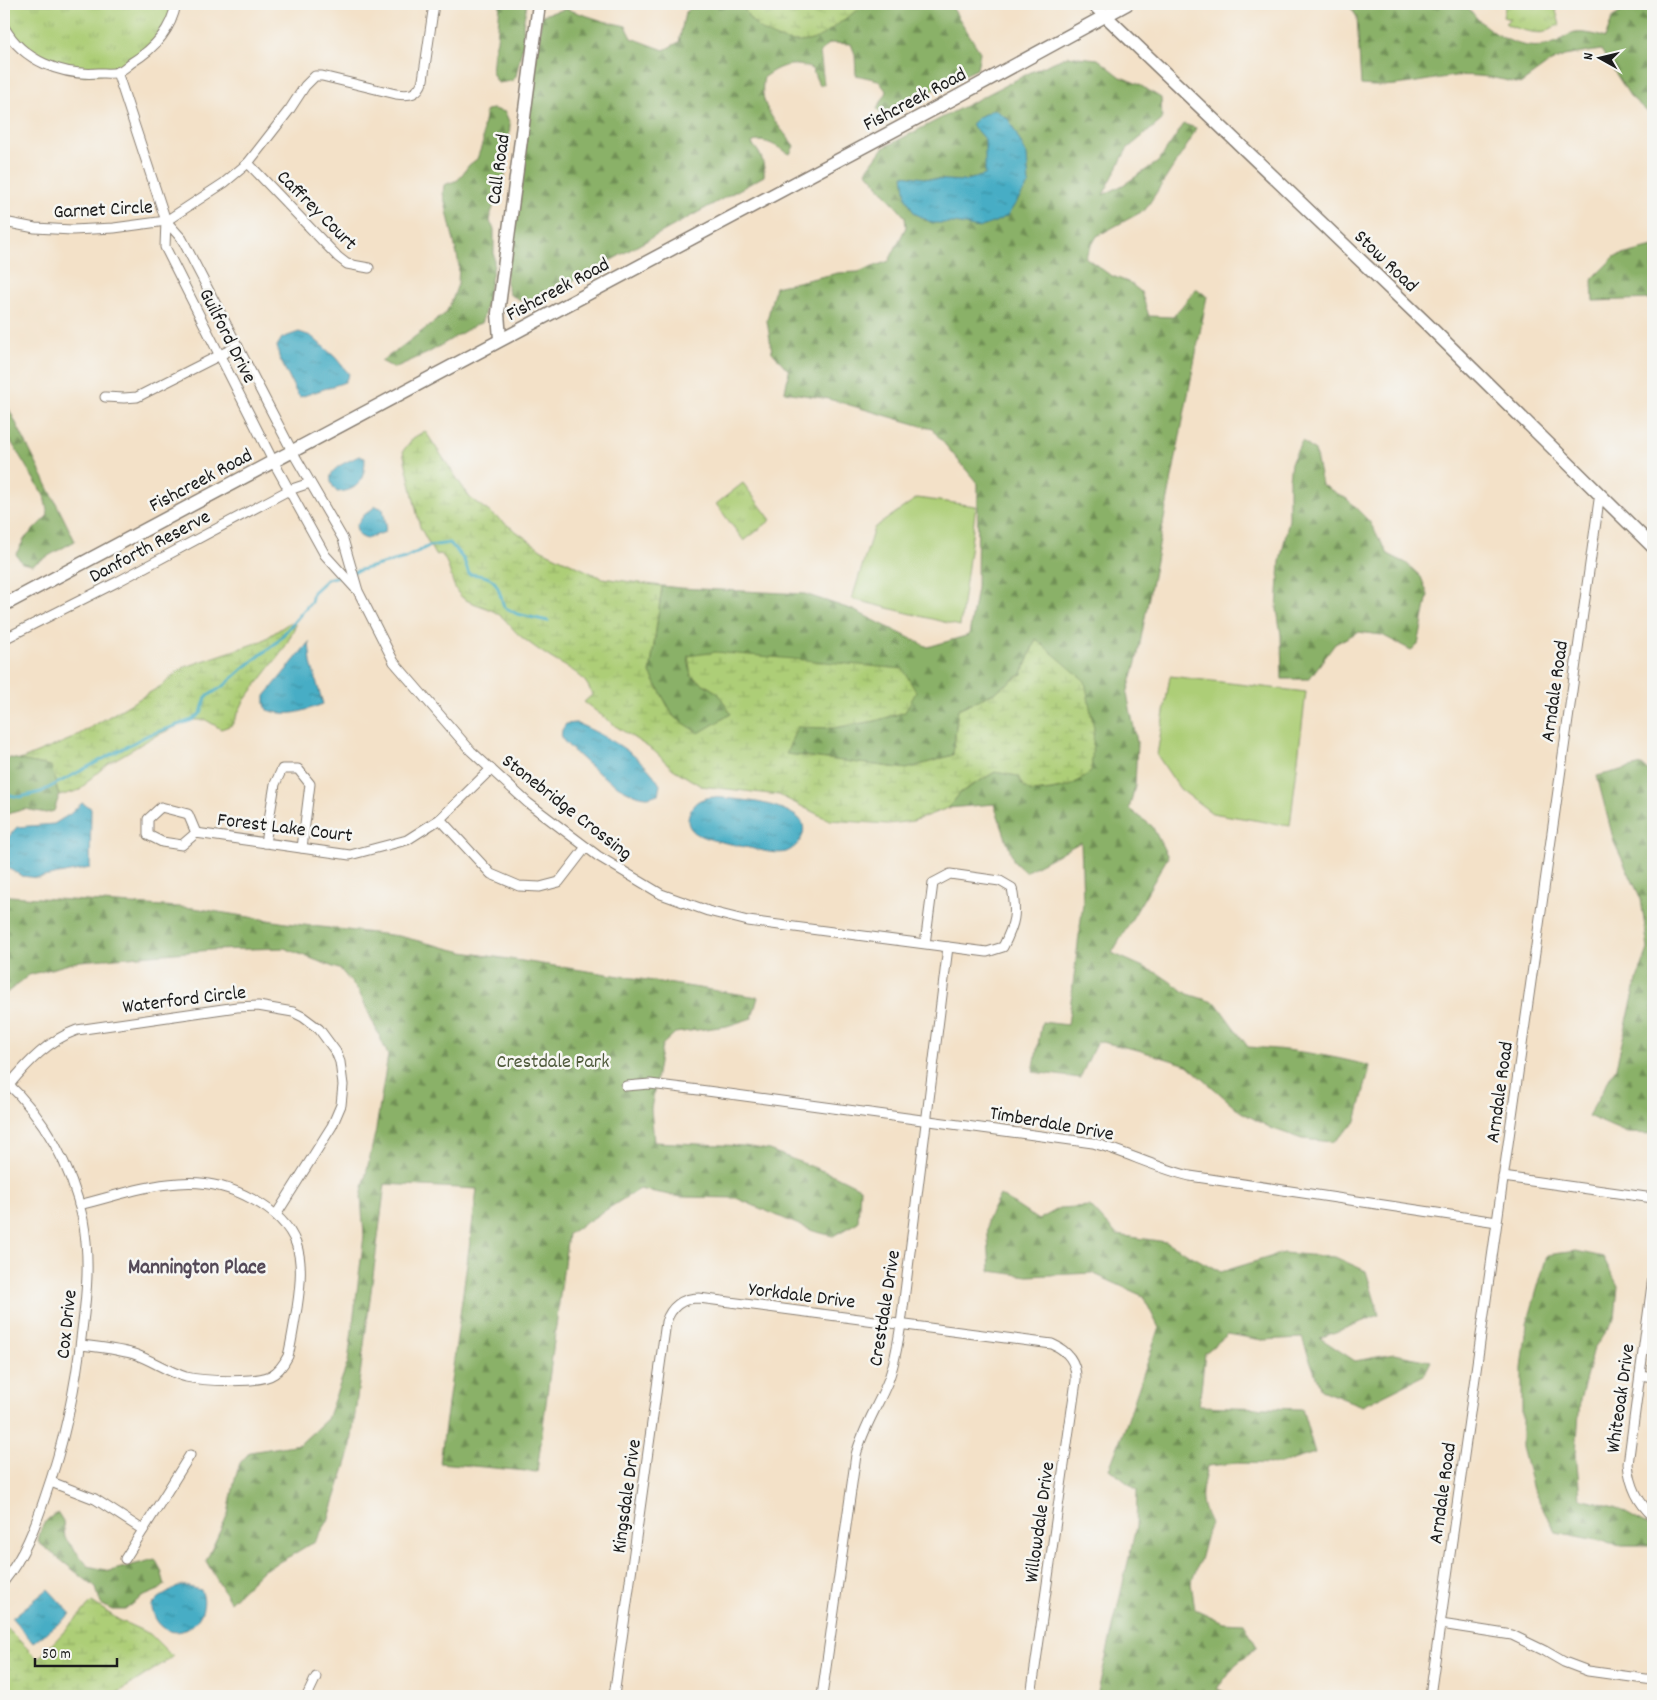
<svg xmlns="http://www.w3.org/2000/svg" width="1657" height="1700" viewBox="0 0 1657 1700" font-family="Dekko,sans-serif">
<style>
.grass{fill:url(#grass-tufts);stroke:#64754a}
.forest{fill:url(#forest-firs);stroke:#536642}
.wetland{fill:url(#wetland-marsh);stroke:#64754a}
.pitch{fill:#adce77;stroke:#64754a}
.water{fill:url(#water-ripples);stroke:#316470}
.lines{fill:none;stroke-linecap:round;stroke-linejoin:round}
.stream{stroke:#46adc5;stroke-width:3}
.street-casing{stroke:#887e72;stroke-width:11}
.secondary-casing{stroke:#887e72;stroke-width:15}
.street{stroke:#fff;stroke-width:9}
.secondary{stroke:#fff;stroke-width:12}
.labels{text-anchor:middle;stroke-width:5;stroke-linejoin:round;paint-order:stroke}
.street-label{font-size:20px;fill:#1c1c1c;stroke:#f6f6f2}
.park-label{font-size:20px;fill:#4f5a3c;stroke:#f6f6f2}
.neighbourhood-label{font-size:21px;font-weight:bold;fill:#554a58;stroke:#f6f6f2}
</style>
<defs>
<pattern id="grass-tufts" width="24" height="20" patternUnits="userSpaceOnUse" patternTransform="scale(1.25)"><rect width="24" height="20" fill="#adce77"/><path d="M3 7l-1-3M5 7V3M7 7l1-3M15 17l-1-3M17 17v-4M19 17l1-3" fill="none" stroke="#94b066"/></pattern>
<pattern id="forest-firs" width="22" height="20" patternUnits="userSpaceOnUse" patternTransform="scale(1.25)"><rect width="22" height="20" fill="#8ab168"/><path d="M5 1l3.5 6h-7zM16 11l3.5 6h-7z" fill="#708f55"/></pattern>
<pattern id="wetland-marsh" width="20" height="14" patternUnits="userSpaceOnUse" patternTransform="scale(1.25)"><rect width="20" height="14" fill="#adce77"/><path d="M1 5h8M5 5V1M11 12h8M15 12V8" fill="none" stroke="#94b066"/></pattern>
<pattern id="water-ripples" width="26" height="14" patternUnits="userSpaceOnUse" patternTransform="scale(1.25)"><rect width="26" height="14" fill="#46adc5"/><path d="M2 4q2-2 4 0t4 0M15 11q2-2 4 0t4 0" fill="none" stroke="#3a8c9f"/></pattern>
</defs>
<rect width="100%" height="100%" fill="#f6f6f2"/>
<filter id="ink" filterUnits="userSpaceOnUse"><feTurbulence type="fractalNoise" baseFrequency=".02" numOctaves="2"/><feDisplacementMap in="SourceGraphic" scale="10" xChannelSelector="R" yChannelSelector="G"/><feConvolveMatrix kernelMatrix="1 2 1 2 8 2 1 2 1" color-interpolation-filters="sRGB"/></filter>
<filter id="wash" filterUnits="userSpaceOnUse"><feTurbulence type="fractalNoise" baseFrequency=".0096" numOctaves="4" result="noise"/><feDisplacementMap in="SourceGraphic" scale="20" xChannelSelector="R" yChannelSelector="G"/><feGaussianBlur stdDeviation="1.12" result="paint"/><feColorMatrix in="noise" values="0 0 0 0 0 0 0 0 0 0 0 0 0 0 0 0 0 1.4 0 .05"/><feComposite in="paint" operator="in"/></filter>
<g filter="url(#wash)">
<rect width="100%" height="100%" fill="#f3e1c8"/>
<g class="grass">
<path d="M 4,4 L 176,4 L 166,31 L 117,72 L 83,75 L 40,62 L 4,27 Z"/>
<path d="M 1506,4 L 1554,4 L 1560,25 C 1554,26 1550,29 1545,32 C 1537,35 1511,28 1505,23 L 1510,19 L 1503,17 Z"/>
<path d="M 743,483 L 771,520 L 744,541 L 716,504 Z"/>
</g>
<g class="forest">
<path d="M 500,4 L 527,4 L 523,24 L 524,39 L 516,76 L 512,81 L 498,83 L 492,73 L 494,51 L 497,40 Z"/>
<path d="M 696,4 L 742,4 L 751,20 L 816,38 L 860,8 L 872,4 L 950,4 L 980,52 L 977,69 L 882,114 L 877,109 L 887,92 L 878,80 L 856,75 L 855,54 L 851,44 L 830,43 L 820,52 L 824,84 L 819,85 L 812,69 C 794,61 780,65 764,77 C 757,108 778,123 794,146 L 790,154 C 778,148 767,138 753,142 L 752,144 C 761,153 765,163 764,176 L 537,301 L 526,303 L 509,294 L 506,277 L 542,15 L 566,9 L 603,21 L 626,26 L 632,38 L 664,50 L 679,42 L 685,13 Z"/>
<path d="M 1348,4 L 1465,4 C 1471,10 1476,19 1483,24 C 1502,40 1529,53 1554,43 C 1560,41 1565,36 1571,34 C 1580,31 1596,34 1605,38 L 1613,17 L 1635,4 L 1653,4 L 1653,117 L 1630,96 L 1601,50 L 1564,56 L 1549,63 L 1520,84 C 1498,78 1477,74 1454,76 C 1423,80 1392,89 1361,85 L 1357,17 Z"/>
<path d="M 1068,56 L 1098,59 L 1121,77 L 1138,84 L 1161,98 L 1162,120 L 1127,149 L 1103,195 L 1123,185 L 1158,162 L 1184,124 L 1196,128 L 1190,141 L 1145,210 L 1097,236 L 1085,257 L 1110,275 L 1130,283 L 1141,292 L 1149,316 L 1173,317 L 1196,289 L 1207,296 L 1137,659 L 1127,694 L 1137,742 L 1135,786 L 1129,809 L 1152,826 L 1168,857 L 1112,953 L 1159,974 L 1188,994 L 1216,1003 L 1248,1047 C 1289,1049 1330,1055 1370,1066 L 1356,1122 L 1333,1142 L 1302,1139 L 1271,1128 L 1241,1112 L 1187,1065 L 1138,1050 L 1097,1041 L 1080,1078 L 1033,1072 L 1042,1022 L 1068,1025 L 1083,903 L 1081,842 L 1025,872 L 1014,862 L 994,804 L 948,808 L 961,792 L 995,772 L 1018,776 C 1021,782 1024,788 1031,791 C 1039,794 1061,788 1070,786 L 1036,639 L 1022,674 L 992,694 L 958,709 L 953,755 L 907,769 L 785,754 L 797,726 L 833,728 L 875,721 L 905,712 L 688,656 L 691,676 L 718,693 L 731,714 L 699,734 L 673,716 L 650,673 L 662,586 L 680,588 L 805,594 L 853,610 L 928,647 L 969,635 L 977,588 L 978,484 L 932,429 L 829,399 L 785,392 L 789,371 L 772,352 L 767,321 L 775,287 L 838,273 L 858,272 L 889,261 L 906,227 L 905,217 L 866,171 L 883,148 L 1033,71 Z"/>
<path d="M 493,109 L 505,112 L 510,124 L 507,162 L 505,175 L 501,188 L 495,195 L 494,205 L 491,213 L 490,222 L 494,229 L 494,265 L 484,315 L 481,323 L 475,325 L 428,353 L 394,368 L 381,361 L 396,351 L 446,313 L 453,298 L 458,284 L 459,264 L 443,193 L 444,185 L 458,180 L 469,165 L 477,159 L 483,142 L 483,127 L 486,110 Z"/>
<path d="M 1653,247 L 1653,299 L 1593,301 L 1592,279 L 1614,257 Z"/>
<path d="M 4,399 L 75,541 L 32,565 L 22,563 L 16,554 L 25,538 L 48,515 L 44,496 L 4,430 Z"/>
<path d="M 1302,441 L 1315,451 L 1322,485 L 1347,499 L 1369,521 L 1388,554 L 1406,563 L 1421,577 L 1428,595 L 1418,645 L 1411,650 L 1382,635 L 1358,632 L 1335,644 L 1309,679 L 1282,679 L 1281,635 L 1277,609 L 1280,562 L 1289,519 L 1289,479 L 1291,463 Z"/>
<path d="M 11,758 L 51,766 L 59,796 L 54,811 L 46,813 L 25,809 L 4,815 L 4,759 Z"/>
<path d="M 1642,765 L 1653,775 L 1653,1134 L 1627,1133 L 1588,1116 L 1616,1067 L 1637,980 L 1648,949 L 1641,899 L 1614,842 L 1597,776 Z"/>
<path d="M 4,889 L 9,896 L 194,908 L 286,923 L 399,936 L 463,952 L 758,997 L 752,1018 L 727,1026 L 675,1033 L 662,1045 L 651,1109 L 654,1142 L 744,1146 L 769,1150 L 836,1176 L 860,1188 L 858,1222 L 833,1236 L 813,1231 L 736,1198 L 680,1197 L 639,1189 L 568,1234 L 537,1472 L 440,1463 L 477,1189 L 385,1184 L 350,1452 L 328,1521 L 315,1541 L 292,1555 L 262,1571 L 230,1602 L 206,1561 L 228,1514 L 235,1479 L 240,1463 L 250,1452 L 300,1444 L 327,1419 L 348,1362 L 364,1236 L 361,1197 L 376,1129 L 388,1055 L 359,992 L 341,970 L 284,948 L 212,950 L 80,961 L 29,975 L 4,995 Z"/>
<path d="M 1000,1195 L 1038,1220 L 1060,1208 L 1090,1206 L 1117,1235 L 1166,1242 L 1221,1272 L 1283,1253 L 1335,1257 L 1366,1271 L 1379,1315 L 1320,1338 L 1355,1361 L 1394,1354 L 1431,1361 L 1424,1375 L 1362,1406 L 1321,1390 L 1302,1338 L 1262,1340 L 1228,1334 L 1205,1353 L 1199,1406 L 1302,1409 L 1315,1453 L 1280,1464 L 1237,1463 L 1207,1466 C 1202,1492 1197,1499 1210,1523 L 1200,1560 L 1191,1583 L 1195,1609 L 1223,1622 L 1244,1623 L 1257,1647 L 1235,1665 L 1217,1689 L 1235,1696 L 1097,1696 L 1136,1527 L 1137,1490 L 1109,1469 L 1125,1428 L 1159,1328 L 1143,1296 L 1092,1273 L 1028,1276 L 990,1271 L 987,1220 Z"/>
<path d="M 1576,1251 L 1603,1257 L 1618,1286 L 1615,1319 L 1594,1348 L 1580,1400 L 1576,1453 L 1580,1498 L 1615,1507 L 1653,1528 L 1653,1545 L 1621,1545 L 1556,1532 L 1533,1490 L 1522,1447 L 1522,1369 L 1527,1324 L 1547,1255 Z"/>
<path d="M 58,1513 L 63,1521 L 65,1538 L 88,1566 L 110,1571 L 155,1559 L 161,1570 L 165,1585 L 159,1590 L 142,1597 L 125,1610 L 112,1610 L 101,1604 L 96,1588 L 38,1542 C 40,1528 44,1519 58,1513 Z"/>
</g>
<g class="wetland">
<path d="M 742,4 L 872,4 C 851,10 837,28 817,38 C 795,48 766,38 751,20 C 747,16 745,9 742,4 Z"/>
<path d="M 425,431 L 470,498 L 542,550 L 602,578 L 662,586 L 650,673 L 673,716 L 699,733 L 731,714 L 718,693 L 691,676 L 688,656 L 716,652 L 903,669 L 916,692 L 905,712 L 875,721 L 833,728 L 797,727 L 786,754 L 907,769 L 953,755 L 958,709 L 992,694 L 1022,674 L 1036,639 L 1085,681 L 1094,729 L 1091,772 L 1070,786 L 1051,790 L 1031,792 L 1023,786 L 1018,776 L 995,772 L 961,792 L 948,808 L 913,821 L 888,824 L 829,820 L 779,795 L 701,786 L 673,769 L 654,751 L 617,727 L 584,702 L 592,695 C 586,674 567,668 551,658 C 540,651 529,643 519,635 C 512,629 506,619 498,614 C 488,607 476,605 466,600 C 449,591 453,566 441,554 L 435,555 L 420,527 L 403,451 L 413,438 Z"/>
<path d="M 289,623 L 296,625 L 284,649 L 244,701 L 232,725 L 221,729 L 206,720 L 192,720 L 155,736 L 109,763 L 91,778 L 80,790 L 59,796 L 51,766 L 20,760 L 71,739 L 161,686 L 182,668 L 262,641 Z"/>
<path d="M 92,1602 L 119,1620 L 150,1634 L 173,1657 L 113,1696 L 4,1696 L 4,1628 L 6,1627 L 38,1659 Z"/>
</g>
<g class="pitch">
<path d="M 917,498 L 976,506 L 960,626 L 852,599 L 874,528 Z"/>
<path d="M 1170,676 L 1306,692 L 1290,826 L 1212,813 L 1180,789 L 1157,755 Z"/>
</g>
<g class="water">
<path d="M 994,109 L 1009,120 L 1027,155 L 1029,184 L 1007,216 L 995,222 L 979,228 L 955,223 L 932,223 L 914,213 L 906,198 L 903,175 L 931,179 L 964,181 L 985,175 L 985,140 L 971,124 L 979,117 Z"/>
<path d="M 299,332 L 311,336 L 335,357 L 349,374 L 345,382 L 300,397 L 297,394 L 279,357 L 277,346 L 282,338 Z"/>
<path d="M 359,456 L 365,458 C 365,479 359,491 337,492 C 319,471 343,464 359,456 Z"/>
<path d="M 376,506 L 383,509 L 386,524 L 385,532 L 366,539 L 358,535 L 356,526 L 364,515 Z"/>
<path d="M 309,642 L 311,663 L 323,704 C 301,712 290,717 267,710 L 265,704 L 265,696 Z"/>
<path d="M 576,723 C 605,735 645,757 660,785 L 658,794 C 654,795 651,797 647,797 C 620,796 578,757 561,738 L 562,730 L 566,724 Z"/>
<path d="M 714,797 C 741,800 773,801 796,816 C 812,827 800,847 786,852 C 779,854 767,852 760,850 C 748,848 737,845 726,843 C 709,839 680,835 690,811 C 695,800 703,798 714,797 Z"/>
<path d="M 82,803 L 91,808 L 90,868 L 38,878 L 22,876 L 9,869 C 3,848 1,844 17,827 L 54,824 L 70,814 Z"/>
<path d="M 181,1585 L 201,1590 C 214,1617 177,1649 157,1621 C 154,1617 153,1611 151,1606 L 159,1598 Z"/>
<path d="M 48,1589 L 71,1614 L 33,1643 L 12,1618 Z"/>
</g>
<g class="lines">
<path class="stream" d="M 4,794 L 20,797 L 41,792 L 146,736 L 192,720 L 201,713 L 206,697 L 225,685 L 245,667 L 276,643 L 311,602 L 313,592 L 327,579 L 405,558 L 429,546 L 450,543 L 464,560 L 469,574 C 498,576 496,582 504,607 L 517,614 L 548,621"/>
</g>
</g>
<g filter="url(#ink)">
<g class="lines">
<defs>
<g id="street">
<path d="M 4,27 C 23,61 62,76 99,73 C 105,73 113,74 118,72 C 123,70 127,66 131,63 C 154,49 171,31 176,4"/>
<path d="M 117,72 L 166,221 L 165,247 L 273,461 L 325,555 L 355,588"/>
<path d="M 248,163 L 338,257 L 347,264 L 369,268"/>
<path d="M 166,221 L 182,239 L 292,451 L 343,539 L 358,591 L 394,662 L 471,751 L 528,803 L 598,856 L 661,894 L 708,911 L 748,921 L 987,952 L 1003,947 C 1015,923 1017,914 1012,888 L 1000,881 L 950,874 L 933,883 L 925,944"/>
<path d="M 4,222 L 35,228 L 72,230 L 114,228 L 166,221 L 224,183 L 248,163 L 290,109 L 305,86 L 315,76 L 322,76 L 396,94 C 410,96 418,95 423,80 L 434,4"/>
<path d="M 105,397 L 124,398 L 137,397 L 238,346"/>
<path d="M 4,639 L 117,582 L 289,490 L 310,483"/>
<path d="M 440,819 L 491,874 L 519,886 L 540,887 L 559,882 L 586,847"/>
<path d="M 196,833 L 182,845 L 162,842 L 148,835 L 148,819 L 161,807 L 188,814 L 196,833 L 350,855 L 407,840 L 440,819 L 491,769"/>
<path d="M 265,843 L 275,784 L 282,769 L 298,769 L 310,784 L 302,848"/>
<path d="M 4,1080 C 44,1116 72,1167 83,1220 C 90,1257 87,1293 82,1330 C 76,1387 64,1443 45,1497 C 35,1527 24,1556 4,1581"/>
<path d="M 9,1085 C 28,1062 49,1040 77,1030 L 237,1007 L 258,1006 L 293,1012 L 303,1017 L 319,1029 L 336,1052 L 340,1062 L 343,1085 L 341,1105 L 332,1126 L 276,1215"/>
<path d="M 626,1086 L 650,1084 L 707,1091 L 1093,1143 C 1126,1152 1156,1168 1190,1176 L 1497,1222"/>
<path d="M 1503,1177 L 1653,1198"/>
<path d="M 79,1205 C 112,1197 145,1185 179,1183 C 204,1181 230,1187 252,1199 C 302,1226 305,1256 297,1308 C 294,1324 292,1340 288,1356 C 284,1364 279,1372 270,1376 C 254,1383 203,1381 186,1377 C 168,1372 152,1360 134,1354 C 116,1349 99,1347 81,1345"/>
<path d="M 1653,1277 L 1628,1464 C 1630,1485 1637,1502 1653,1516"/>
<path d="M 1640,1375 L 1653,1377"/>
<path d="M 51,1482 L 95,1499 L 143,1530"/>
<path d="M 125,1559 L 190,1455"/>
<path d="M 1441,1624 L 1512,1635 L 1545,1651 L 1564,1662 L 1588,1671 L 1653,1680"/>
<path d="M 307,1696 L 316,1677"/>
<path d="M 614,1696 L 666,1322 C 671,1307 682,1298 699,1298 L 1052,1344 C 1068,1351 1077,1362 1076,1381 L 1031,1696"/>
<path d="M 822,1696 L 856,1455 C 863,1428 878,1406 888,1381 C 895,1363 898,1343 901,1324 L 948,947"/>
<path d="M 1430,1696 L 1600,493"/>
</g>
<g id="secondary">
<path d="M 1093,4 L 1428,325 L 1653,547"/>
<path d="M 500,339 L 498,313 L 539,4"/>
<path d="M 4,605 L 951,100 L 1127,4"/>
</g>
</defs>
<use href="#street" class="street-casing"/>
<use href="#secondary" class="secondary-casing"/>
<use href="#street" class="street"/>
<use href="#secondary" class="secondary"/>
</g>
</g>
<g class="labels">
<g class="street-label">
<text transform="translate(914 98) rotate(-28)" y="7">Fishcreek Road</text>
<text transform="translate(497 169) rotate(-82)" y="7">Call Road</text>
<text transform="translate(103 208) rotate(-3)" y="7">Garnet Circle</text>
<text transform="translate(318 209) rotate(45)" y="7">Caffrey Court</text>
<text transform="translate(1387 260) rotate(44)" y="7">Stow Road</text>
<text transform="translate(557 288) rotate(-28)" y="7">Fishcreek Road</text>
<text transform="translate(229 335) rotate(63)" y="7">Guilford Drive</text>
<text transform="translate(200 479) rotate(-28)" y="7">Fishcreek Road</text>
<text transform="translate(149 545) rotate(-28)" y="7">Danforth Reserve</text>
<text transform="translate(1553 691) rotate(-82)" y="7">Arndale Road</text>
<text transform="translate(568 806) rotate(38)" y="7">Stonebridge Crossing</text>
<text transform="translate(285 826) rotate(7)" y="7">Forest Lake Court</text>
<text transform="translate(184 998) rotate(-7)" y="7">Waterford Circle</text>
<text transform="translate(1498 1092) rotate(-82)" y="7">Arndale Road</text>
<text transform="translate(1052 1122) rotate(10)" y="7">Timberdale Drive</text>
<text transform="translate(802 1294) rotate(7)" y="7">Yorkdale Drive</text>
<text transform="translate(883 1308) rotate(-81)" y="7">Crestdale Drive</text>
<text transform="translate(65 1324) rotate(-84)" y="7">Cox Drive</text>
<text transform="translate(1619 1398) rotate(-82)" y="7">Whiteoak Drive</text>
<text transform="translate(1441 1493) rotate(-82)" y="7">Arndale Road</text>
<text transform="translate(625 1496) rotate(-82)" y="7">Kingsdale Drive</text>
<text transform="translate(1038 1522) rotate(-82)" y="7">Willowdale Drive</text>
</g>
<g class="park-label">
<text x="553" y="1067">Crestdale Park</text>
</g>
<g class="neighbourhood-label">
<text x="197" y="1273">Mannington Place</text>
</g>
</g>
<rect width="1657" height="1700" fill="none" stroke="#f6f6f2" stroke-width="20"/>
<g transform="translate(1600 58) rotate(278)" stroke="#f6f6f2" stroke-width="4" paint-order="stroke">
<path d="M0-4L9 19L0 12L-9 19Z" fill="#1c1c1c"/>
<text y="-8" font-size="14" font-weight="bold" text-anchor="middle" fill="#1c1c1c">N</text>
</g>
<path d="M35 1658v8h82v-8" fill="none" stroke="#1c1c1c" stroke-width="2.5"/>
<text x="42" y="1658" font-size="15" fill="#1c1c1c" stroke="#f6f6f2" stroke-width="4" paint-order="stroke">50 m</text>
</svg>
